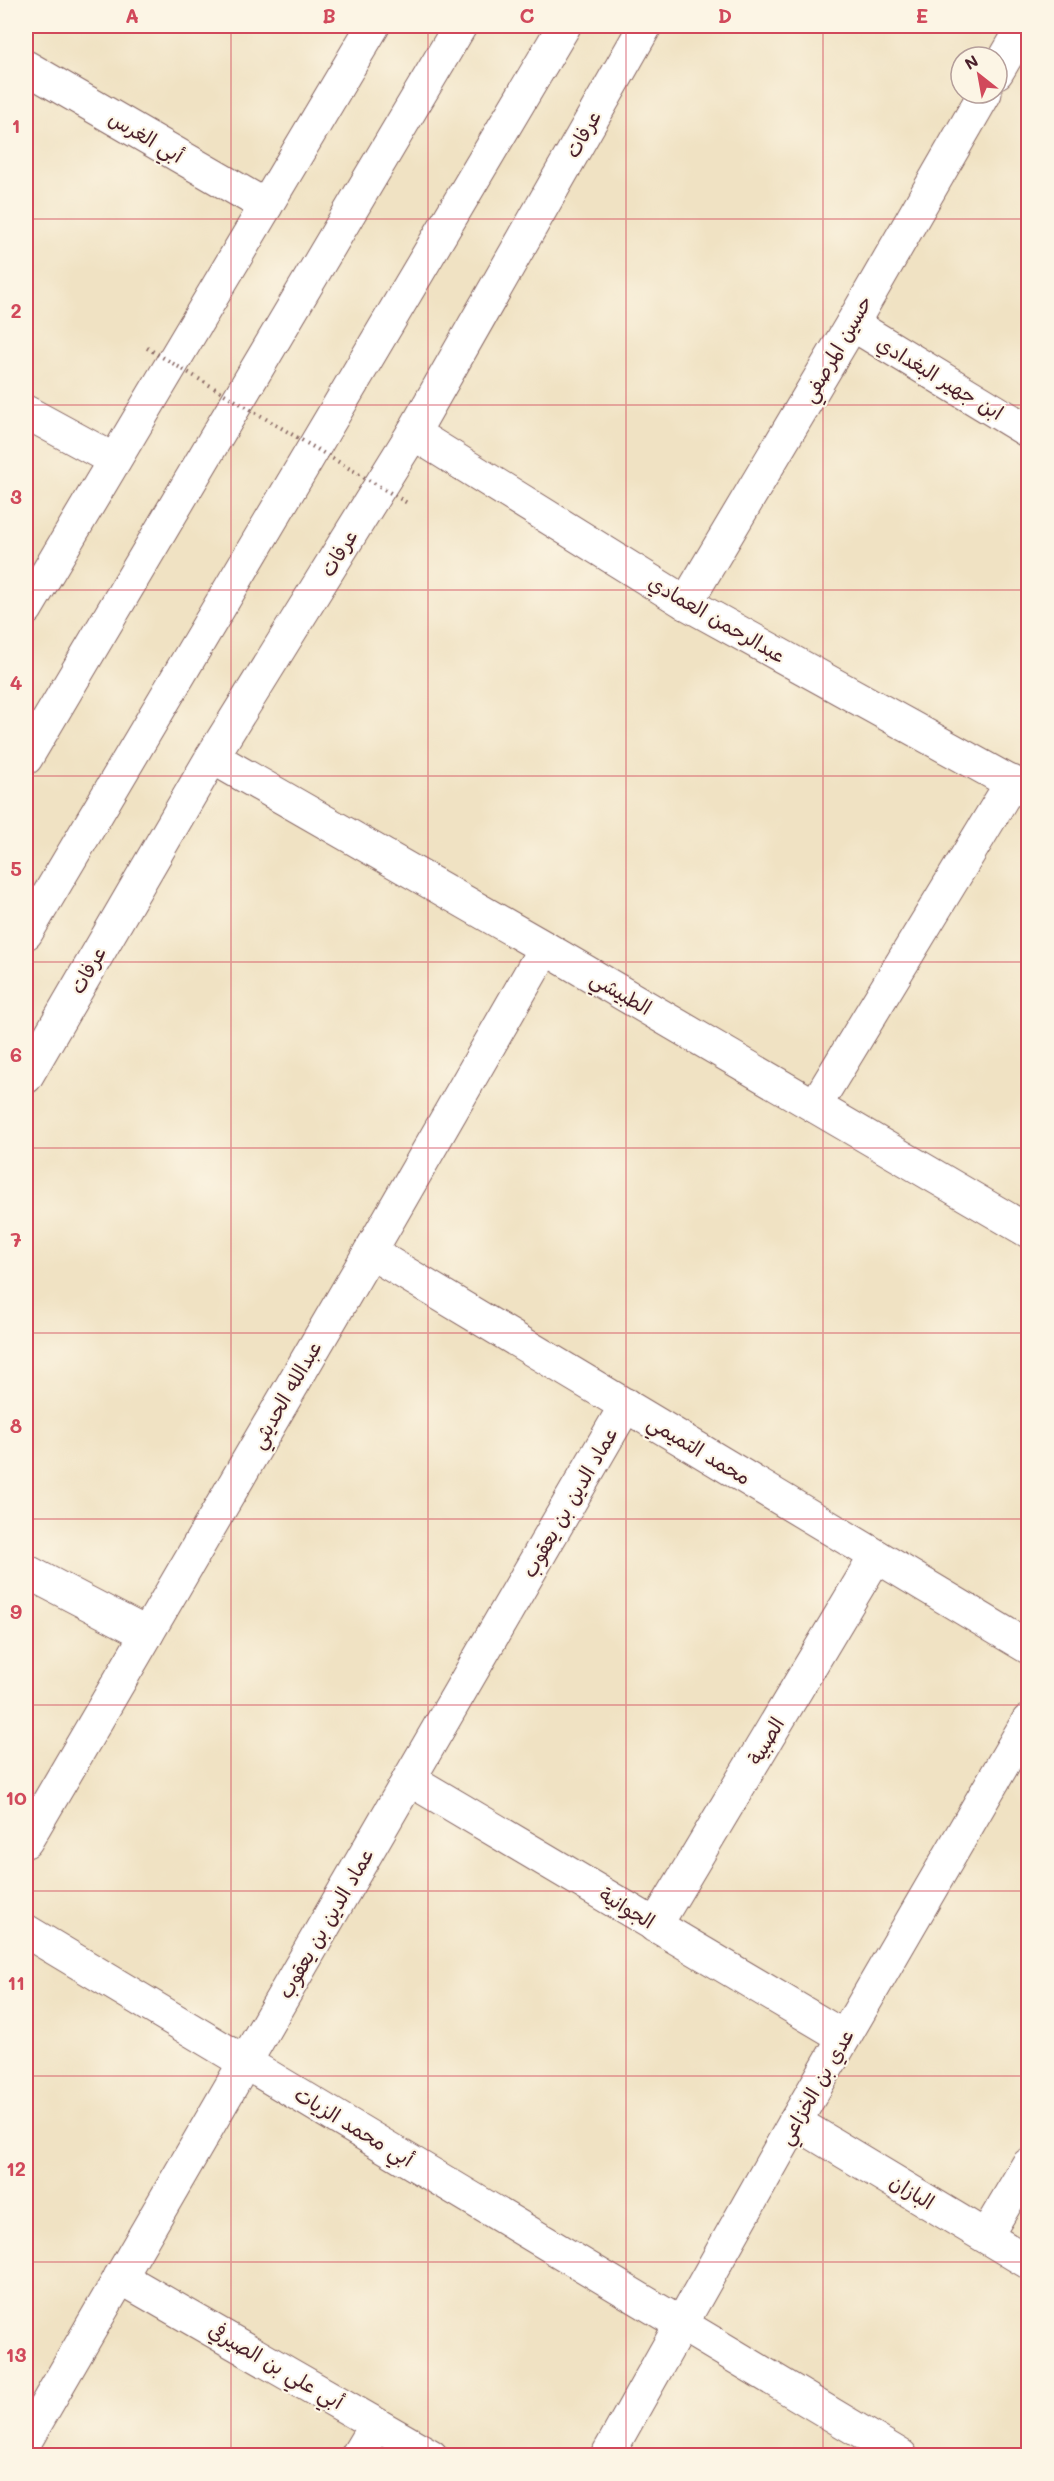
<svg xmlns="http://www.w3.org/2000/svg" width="1054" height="2481" viewBox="0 0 1054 2481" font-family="Mali,'Playpen Sans Arabic',sans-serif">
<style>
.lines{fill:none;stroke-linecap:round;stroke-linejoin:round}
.street-casing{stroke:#846360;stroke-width:35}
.secondary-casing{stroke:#846360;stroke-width:35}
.street{stroke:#fff;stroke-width:33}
.secondary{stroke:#fff;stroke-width:33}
.path-bridge{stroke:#846360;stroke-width:4;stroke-dasharray:1.5 4.5;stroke-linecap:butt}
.grid{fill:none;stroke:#d1495b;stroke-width:1.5;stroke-opacity:0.55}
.labels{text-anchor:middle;stroke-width:4.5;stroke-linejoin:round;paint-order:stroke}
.street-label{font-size:20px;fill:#4a1f2b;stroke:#fcf5e5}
.neatline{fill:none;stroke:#d1495b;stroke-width:2}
.grid-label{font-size:20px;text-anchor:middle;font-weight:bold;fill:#d1495b}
</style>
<rect width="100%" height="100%" fill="#fcf5e5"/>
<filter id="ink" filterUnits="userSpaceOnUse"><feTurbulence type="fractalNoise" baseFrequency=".0167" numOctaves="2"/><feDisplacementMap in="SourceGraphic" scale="12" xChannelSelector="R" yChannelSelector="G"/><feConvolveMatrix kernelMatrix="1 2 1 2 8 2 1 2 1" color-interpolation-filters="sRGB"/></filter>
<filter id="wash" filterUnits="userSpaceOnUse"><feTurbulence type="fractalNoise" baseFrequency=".008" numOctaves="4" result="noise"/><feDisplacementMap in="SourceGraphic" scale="24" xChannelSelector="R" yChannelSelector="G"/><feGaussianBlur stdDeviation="1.35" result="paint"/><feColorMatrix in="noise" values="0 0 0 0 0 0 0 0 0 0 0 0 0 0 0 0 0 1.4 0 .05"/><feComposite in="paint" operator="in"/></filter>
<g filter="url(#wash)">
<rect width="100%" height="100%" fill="#f0e2c3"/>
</g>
<g filter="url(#ink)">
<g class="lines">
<defs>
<g id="street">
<path d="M 26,67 L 266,206"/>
<path d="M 997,72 L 1024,26"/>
<path d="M 852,324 L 1028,431"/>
<path d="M 26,412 L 114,460"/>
<path d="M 413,433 L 686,603 L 1028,792"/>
<path d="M 686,603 L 852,324 L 985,93"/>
<path d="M 212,757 L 545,948 L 1028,1231"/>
<path d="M 815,1106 L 1012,782"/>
<path d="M 370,1252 L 1028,1647"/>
<path d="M 26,1571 L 147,1634"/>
<path d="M 409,1779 L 844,2037"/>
<path d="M 26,1841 L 370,1252 L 545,948"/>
<path d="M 655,1926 L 876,1556"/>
<path d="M 26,1931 L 901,2456"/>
<path d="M 795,2122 L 1028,2262"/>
<path d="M 986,2236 L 1028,2165"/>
<path d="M 120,2277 L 431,2456"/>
<path d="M 26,2440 L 626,1405"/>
<path d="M 357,2456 L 376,2424"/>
<path d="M 607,2456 L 795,2122 L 1028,1721"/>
</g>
<g id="secondary">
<path d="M 26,609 L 373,26"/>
<path d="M 26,758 L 460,26"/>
<path d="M 26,933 L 564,26"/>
<path d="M 26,1077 L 212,757 L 413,433 L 645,26"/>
</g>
</defs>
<use href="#street" class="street-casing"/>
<use href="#secondary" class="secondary-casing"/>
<use href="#street" class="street"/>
<use href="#secondary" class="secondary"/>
<path class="path-bridge" d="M 147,348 L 409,504"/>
</g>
</g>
<path class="grid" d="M 231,26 L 231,2456M 428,26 L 428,2456M 626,26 L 626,2456M 823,26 L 823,2456M 26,219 L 1028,219M 26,405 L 1028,405M 26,590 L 1028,590M 26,776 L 1028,776M 26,962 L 1028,962M 26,1148 L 1028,1148M 26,1333 L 1028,1333M 26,1519 L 1028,1519M 26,1705 L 1028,1705M 26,1891 L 1028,1891M 26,2076 L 1028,2076M 26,2262 L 1028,2262"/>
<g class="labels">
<g class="street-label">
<text transform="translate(583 134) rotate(-60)" y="7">عرفات</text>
<text transform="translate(146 137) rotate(30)" y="7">أبي الغرس</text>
<text transform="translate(837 349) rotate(-60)" y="7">حسين المرصفي</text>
<text transform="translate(940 378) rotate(31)" y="7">ابن جهير البغدادي</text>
<text transform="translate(339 553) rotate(-58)" y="7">عرفات</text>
<text transform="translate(717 619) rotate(30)" y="7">عبدالرحمن العمادي</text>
<text transform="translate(88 970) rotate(-60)" y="7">عرفات</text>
<text transform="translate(621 993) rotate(30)" y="7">الطبيشي</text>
<text transform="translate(286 1395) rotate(-60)" y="7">عبدالله الحديثي</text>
<text transform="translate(699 1450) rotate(31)" y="7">محمد التميمي</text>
<text transform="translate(570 1502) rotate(-60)" y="7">عماد الدين بن يعقوب</text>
<text transform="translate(766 1741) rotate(-59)" y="7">الصبية</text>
<text transform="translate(627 1908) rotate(31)" y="7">الجوانية</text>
<text transform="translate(326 1923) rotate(-60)" y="7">عماد الدين بن يعقوب</text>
<text transform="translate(816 2087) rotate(-60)" y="7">عدي بن الخزاعي</text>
<text transform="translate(354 2127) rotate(31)" y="7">أبي محمد الزيات</text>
<text transform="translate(912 2192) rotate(31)" y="7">البازان</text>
<text transform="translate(276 2366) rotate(30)" y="7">أبي علي بن الصيرفي</text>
</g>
</g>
<rect width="1054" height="2481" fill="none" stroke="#fcf5e5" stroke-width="66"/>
<g transform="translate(979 75) rotate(329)"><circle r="28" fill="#fcf5e5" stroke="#b59f9b" stroke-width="1.5"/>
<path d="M0-4.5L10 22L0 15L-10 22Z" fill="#d1495b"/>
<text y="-9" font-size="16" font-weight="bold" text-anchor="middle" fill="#4a1f2b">N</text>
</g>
<rect x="33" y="33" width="988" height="2415" class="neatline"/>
<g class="grid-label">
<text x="132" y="23">A</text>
<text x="329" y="23">B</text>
<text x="527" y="23">C</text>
<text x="725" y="23">D</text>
<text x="922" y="23">E</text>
<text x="16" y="133">1</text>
<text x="16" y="318">2</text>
<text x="16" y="504">3</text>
<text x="16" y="690">4</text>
<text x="16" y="876">5</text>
<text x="16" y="1062">6</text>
<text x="16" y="1247">7</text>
<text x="16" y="1433">8</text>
<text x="16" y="1619">9</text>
<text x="16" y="1805">10</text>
<text x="16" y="1990">11</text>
<text x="16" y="2176">12</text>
<text x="16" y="2362">13</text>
</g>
</svg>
